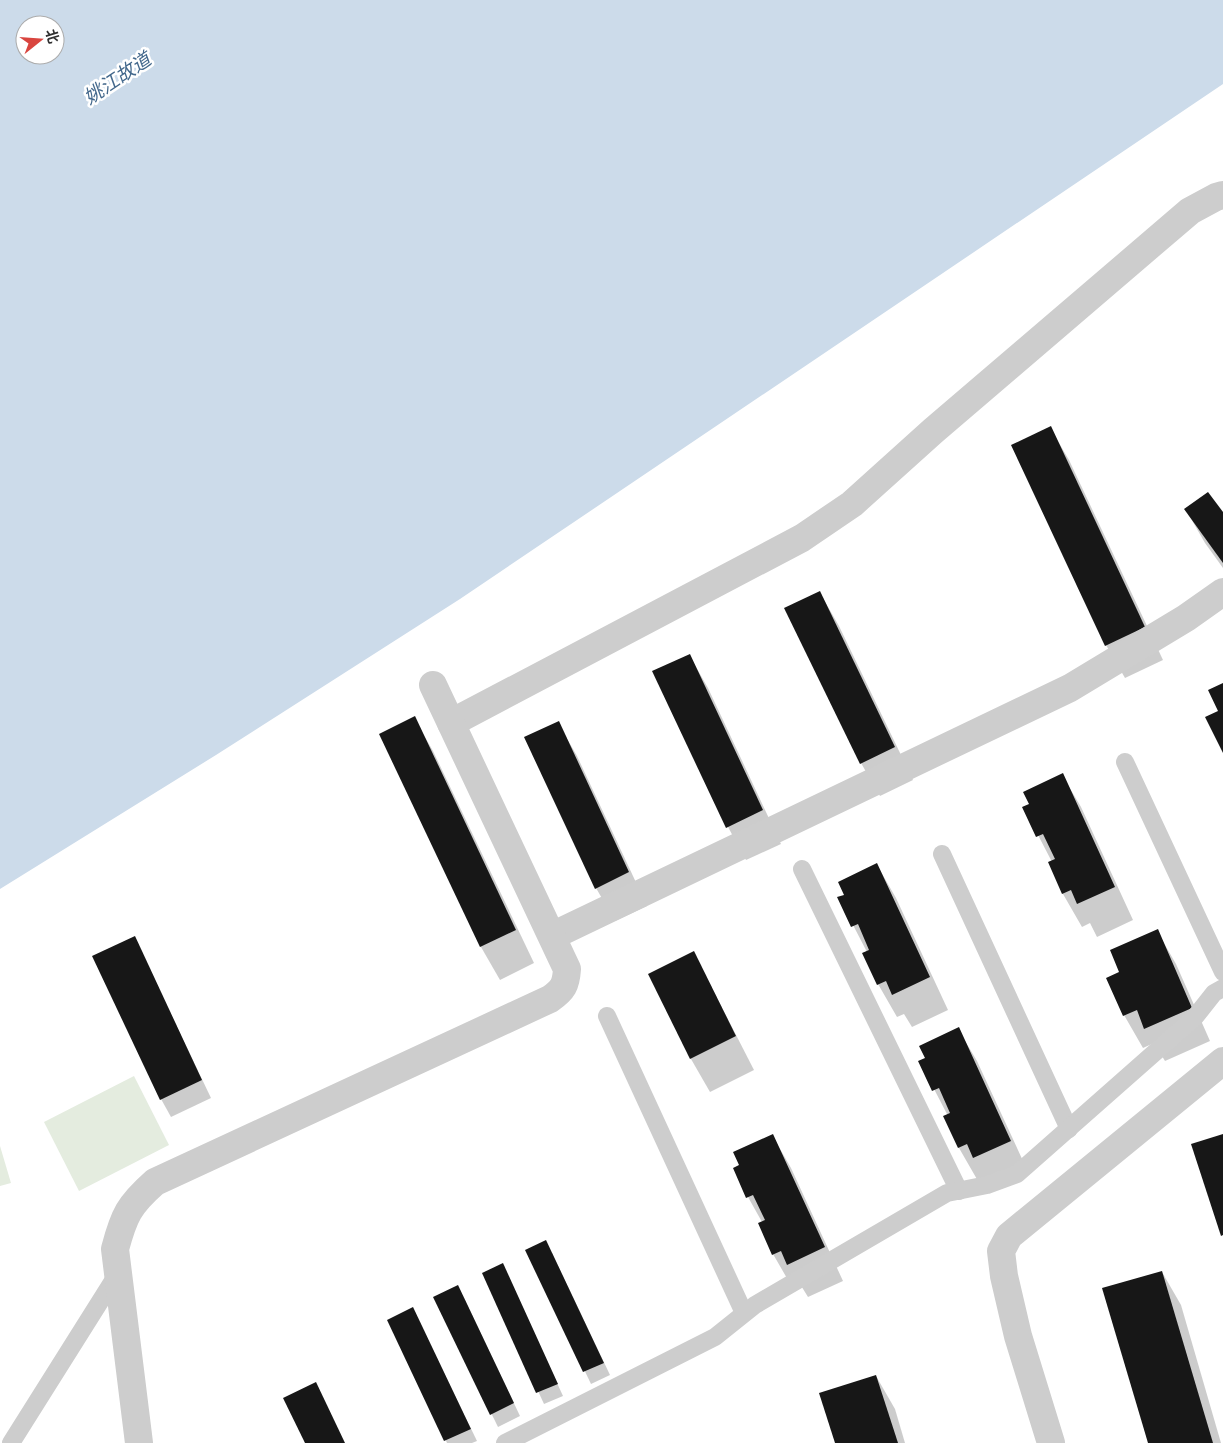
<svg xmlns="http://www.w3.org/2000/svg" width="1223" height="1443" viewBox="0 0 1223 1443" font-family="'Space Grotesk','Noto Sans SC',sans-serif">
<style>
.green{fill:#e4ecdf}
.water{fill:#ccdbea;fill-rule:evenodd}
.shadow{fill:#0003}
.building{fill:#171717}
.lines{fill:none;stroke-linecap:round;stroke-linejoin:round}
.lane{stroke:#cdcdcd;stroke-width:18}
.street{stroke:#cdcdcd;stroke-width:28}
.labels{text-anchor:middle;stroke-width:5;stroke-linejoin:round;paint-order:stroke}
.water-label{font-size:19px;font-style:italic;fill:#43688c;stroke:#fff}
</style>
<rect width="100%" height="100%" fill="#fff"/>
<g class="green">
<path d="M 134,1076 L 169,1145 L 79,1191 L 44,1122 Z"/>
<path d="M 0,1146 L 11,1183 L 0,1186 Z"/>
</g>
<path class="water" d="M 0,0 L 1223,0 L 1223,84 L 460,599 L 216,755 L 0,889 ZM 25,25 L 55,25 L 55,55 L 25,55 Z"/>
<g class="shadow">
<path d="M 1050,428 L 1069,460 L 1163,660 L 1125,678 L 1106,645 Z"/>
<path d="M 1186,510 L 1223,514 L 1223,568 L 1205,543 Z"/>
<path d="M 820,593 L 839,626 L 913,780 L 880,796 L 861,763 Z"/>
<path d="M 689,655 L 708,688 L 781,844 L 746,860 L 728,827 Z"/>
<path d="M 414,718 L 433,751 L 534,963 L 500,980 L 481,947 L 380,734 Z"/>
<path d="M 558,723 L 577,756 L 647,906 L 615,921 L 596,888 Z"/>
<path d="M 1062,775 L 1081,807 L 1133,920 L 1097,937 L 1090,923 L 1082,927 L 1063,894 L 1049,863 L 1052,862 L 1024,808 L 1030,805 Z"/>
<path d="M 877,865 L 896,898 L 948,1010 L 912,1027 L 904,1014 L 897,1017 L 878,984 L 867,952 L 839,898 L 845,895 Z"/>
<path d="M 1157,931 L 1176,964 L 1210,1041 L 1165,1061 L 1154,1043 L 1143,1048 L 1124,1015 L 1120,973 Z"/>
<path d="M 134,937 L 211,1098 L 171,1117 L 161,1099 Z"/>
<path d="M 694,953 L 754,1070 L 710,1092 L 691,1059 Z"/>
<path d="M 958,1029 L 977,1061 L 1029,1174 L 978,1181 L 959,1148 L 945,1117 L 948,1116 L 920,1062 L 926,1059 Z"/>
<path d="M 772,1135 L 791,1168 L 843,1281 L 808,1297 L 800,1284 L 792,1287 L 773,1254 L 762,1222 L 748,1197 L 741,1165 Z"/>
<path d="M 527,1250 L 552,1253 L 610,1375 L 591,1384 Z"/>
<path d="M 503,1265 L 563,1396 L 544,1404 L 484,1274 Z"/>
<path d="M 1162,1272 L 1181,1305 L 1221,1443 L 1149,1443 Z"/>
<path d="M 434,1297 L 464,1298 L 520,1416 L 498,1427 Z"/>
<path d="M 413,1309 L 477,1441 L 472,1443 L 447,1443 L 389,1320 Z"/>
<path d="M 876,1376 L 895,1409 L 905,1443 L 836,1443 Z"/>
</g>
<g class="building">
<path d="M 1051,426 L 1145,627 L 1105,646 L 1011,445 Z"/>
<path d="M 1208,492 L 1223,512 L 1223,563 L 1184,509 Z"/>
<path d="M 820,591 L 895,747 L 860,764 L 784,608 Z"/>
<path d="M 690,654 L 763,810 L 726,828 L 652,671 Z"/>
<path d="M 1223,683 L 1223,753 L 1205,717 L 1218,711 L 1208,690 Z"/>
<path d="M 415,716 L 516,930 L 480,947 L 379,734 Z"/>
<path d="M 559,721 L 629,872 L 595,889 L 524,737 Z"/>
<path d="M 1063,773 L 1115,887 L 1077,904 L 1071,890 L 1062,894 L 1048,862 L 1055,859 L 1043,834 L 1036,837 L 1022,807 L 1029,804 L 1023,792 Z"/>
<path d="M 877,863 L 930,977 L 892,995 L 886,981 L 877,985 L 862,953 L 869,950 L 858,924 L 851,927 L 837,897 L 844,895 L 838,882 Z"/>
<path d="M 1158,929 L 1192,1008 L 1144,1029 L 1137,1010 L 1123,1016 L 1106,978 L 1119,972 L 1110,950 Z"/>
<path d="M 135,936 L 202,1080 L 160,1100 L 92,956 Z"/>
<path d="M 694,951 L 736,1036 L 690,1059 L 648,974 Z"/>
<path d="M 959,1027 L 1011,1141 L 973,1158 L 967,1144 L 958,1148 L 943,1116 L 950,1113 L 939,1088 L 932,1091 L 918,1061 L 925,1058 L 919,1046 Z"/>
<path d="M 773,1134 L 825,1247 L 787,1265 L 781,1251 L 772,1255 L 758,1223 L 765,1220 L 753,1195 L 746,1198 L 733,1168 L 739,1165 L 733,1152 Z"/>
<path d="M 1223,1134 L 1223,1235 L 1221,1236 L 1191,1144 Z"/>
<path d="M 546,1240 L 604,1363 L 583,1372 L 525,1250 Z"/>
<path d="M 503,1263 L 558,1384 L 536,1393 L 482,1273 Z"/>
<path d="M 1162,1271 L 1213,1443 L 1148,1443 L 1102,1288 Z"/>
<path d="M 458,1285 L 514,1403 L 490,1415 L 433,1297 Z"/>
<path d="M 413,1307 L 471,1429 L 444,1441 L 387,1320 Z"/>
<path d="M 876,1375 L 898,1443 L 835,1443 L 819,1393 Z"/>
<path d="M 316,1382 L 345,1443 L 305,1443 L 283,1398 Z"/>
</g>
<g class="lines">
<g class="lane">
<path d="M 1125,762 L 1223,972"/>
<path d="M 942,854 L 1069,1129"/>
<path d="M 802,869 L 959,1191"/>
<path d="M 607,1016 L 744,1313"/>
<path d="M 11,1443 L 118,1273"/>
<path d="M 505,1443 L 715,1337 L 755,1305 L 947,1193 L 987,1185 L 1017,1174 L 1195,1017 L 1214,993 L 1223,988"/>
</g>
<g class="street">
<path d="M 451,723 L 802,538 L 852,504 L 933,431 L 1190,211 L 1216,197 L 1223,195"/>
<path d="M 552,936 L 1070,688 L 1186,618 L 1223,592"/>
<path d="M 139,1443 L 115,1249 C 124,1215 129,1205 155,1182 L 550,999 C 563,990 566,985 567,969 L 433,685"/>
<path d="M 1051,1443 L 1018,1336 L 1004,1276 L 1001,1251 L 1009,1236 L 1223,1061"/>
</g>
</g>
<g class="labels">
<g class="water-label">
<text transform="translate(117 78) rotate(-34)" y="7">姚江故道</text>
</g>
</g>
<g transform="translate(40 40) rotate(73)"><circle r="24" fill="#ffffff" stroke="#acacac"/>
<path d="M0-4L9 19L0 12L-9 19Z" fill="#d9453f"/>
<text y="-8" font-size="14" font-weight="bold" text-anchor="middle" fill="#303030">北</text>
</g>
</svg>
